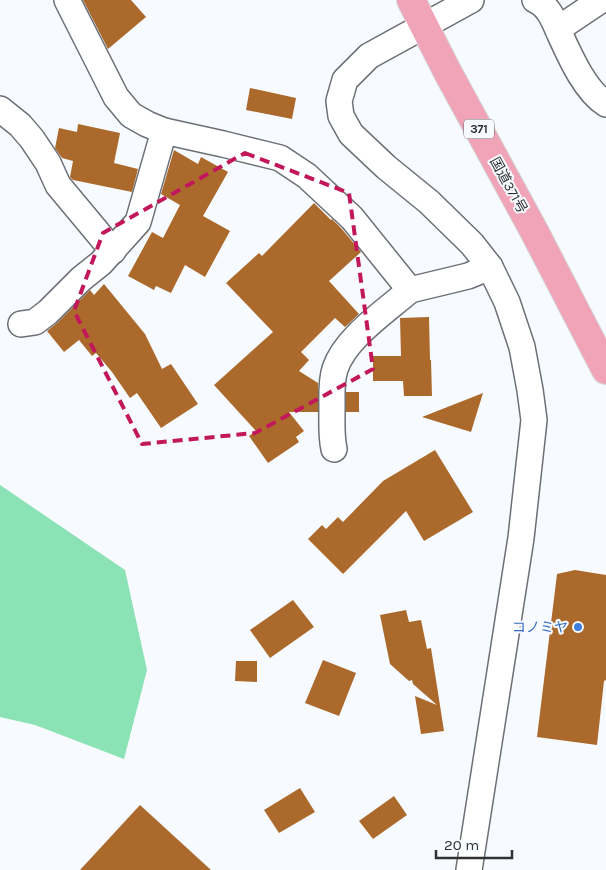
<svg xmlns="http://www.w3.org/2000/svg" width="606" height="870" viewBox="0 0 606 870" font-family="Karla,'Noto Sans JP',sans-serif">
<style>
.green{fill:#8be2b5}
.building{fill:#ab6a2c}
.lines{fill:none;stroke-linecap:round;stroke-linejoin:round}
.minor-casing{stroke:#6c7076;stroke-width:28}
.highway-casing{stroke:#d5d6d6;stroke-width:30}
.minor{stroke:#fff;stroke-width:25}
.highway{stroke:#f1a3b7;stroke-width:28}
.marked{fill:none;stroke:#c2185b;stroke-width:4;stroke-dasharray:10 6;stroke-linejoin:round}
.shop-dot{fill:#3f7fe0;stroke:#f7fafe;stroke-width:2}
.labels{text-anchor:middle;stroke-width:4;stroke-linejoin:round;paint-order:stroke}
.shield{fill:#f7fafe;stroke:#6b6d70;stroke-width:1}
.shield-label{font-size:12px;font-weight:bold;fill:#2f3133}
.street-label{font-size:14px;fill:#2f3133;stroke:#f7fafe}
.shop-label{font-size:14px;fill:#366cbe;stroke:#f7fafe;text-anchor:end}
</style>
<rect width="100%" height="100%" fill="#f7fafe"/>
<path class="green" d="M 0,485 L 125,570 L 147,670 L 124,759 L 35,725 L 0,717 Z"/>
<g class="building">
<path d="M 83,0 L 131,0 L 146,17 L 108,49 Z"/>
<path d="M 250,88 L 296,98 L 292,119 L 246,110 Z"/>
<path d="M 78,124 L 120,133 L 114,163 L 138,169 L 132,192 L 73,180 L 70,177 L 73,161 L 62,158 L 55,148 L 59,128 L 77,132 Z"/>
<path d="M 174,150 L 198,164 L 201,157 L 228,172 L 203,216 L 230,231 L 205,277 L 185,265 L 171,293 L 156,286 L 154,290 L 128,276 L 152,232 L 163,238 L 180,205 L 161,194 Z"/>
<path d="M 314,203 L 331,220 L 332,219 L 341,228 L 361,252 L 329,281 L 359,314 L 345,327 L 335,318 L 301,352 L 309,360 L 299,371 L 318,383 L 318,412 L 289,412 L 304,431 L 296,437 L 299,442 L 268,463 L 249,436 L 256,431 L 214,385 L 273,332 L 226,283 L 259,253 L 262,256 Z"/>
<path d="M 104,284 L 145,334 L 162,369 L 171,364 L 198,404 L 161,428 L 137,393 L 130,398 L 112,372 L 96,353 L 92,356 L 79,340 L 64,352 L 47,331 L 58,322 L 90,290 L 94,295 Z"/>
<path d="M 429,317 L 430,360 L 431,360 L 432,396 L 404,396 L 403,381 L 373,381 L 373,356 L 401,356 L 400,318 Z"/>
<rect x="346" y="392" width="13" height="20"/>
<path d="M 483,393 L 471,432 L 422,417 Z"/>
<path d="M 435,450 L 473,512 L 424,541 L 406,511 L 343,574 L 308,539 L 322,525 L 326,529 L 338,517 L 343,522 L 383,481 Z"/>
<path d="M 575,570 L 606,575 L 606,680 L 604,681 L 597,745 L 537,737 L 557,574 Z"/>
<path d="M 293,600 L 314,627 L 270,658 L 250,630 Z"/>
<path d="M 406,610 L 409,622 L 421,620 L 427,649 L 431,648 L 444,731 L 421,734 L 415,696 L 437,705 L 413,684 L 412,680 L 409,681 L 390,664 L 380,615 Z"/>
<path d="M 323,660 L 356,673 L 339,716 L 305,703 Z"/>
<path d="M 236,661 L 257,661 L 257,682 L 235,681 Z"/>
<path d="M 300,788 L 315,812 L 279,833 L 264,810 Z"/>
<path d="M 394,796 L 407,815 L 373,839 L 359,821 Z"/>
<path d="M 140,805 L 211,870 L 80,870 Z"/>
</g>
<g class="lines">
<defs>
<g id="minor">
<path d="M 67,0 L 116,97 L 131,115 L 147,124 L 164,131"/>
<path d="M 535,0 C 548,6 553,18 558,30 C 569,54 584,90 606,104"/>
<path d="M 558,29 L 601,0"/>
<path d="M 0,109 L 20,125 L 32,139 L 48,163 L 58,185 L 113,251"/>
<path d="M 21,324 L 35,322 L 48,312 L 81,279 L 101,263 L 138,222 L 164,131 L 223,144 L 280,158 L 307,176 L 352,218 L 410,290 L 468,276 L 490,267"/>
<path d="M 334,449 C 331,436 332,422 332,407 C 332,395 331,381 335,369 C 345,338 386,311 410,290"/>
<path d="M 469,870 L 521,538 L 534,420 L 530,390 L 522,347 L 507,302 L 490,267 L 472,244 L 429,202 L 386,167 L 351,134 L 341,116 L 339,101 L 345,80 L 369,56 L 471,0"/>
</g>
<path id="highway" d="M 411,0 L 447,71 L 534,231 L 606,370"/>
</defs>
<use href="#minor" class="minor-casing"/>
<use href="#highway" class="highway-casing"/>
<use href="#minor" class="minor"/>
<use href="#highway" class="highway"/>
</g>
<path class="marked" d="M 245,153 L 349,193 L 373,369 L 255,433 L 142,444 L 74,311 L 103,233 Z"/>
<circle class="shop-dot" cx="578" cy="627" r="5"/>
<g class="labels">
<rect class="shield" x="464" y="119.5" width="30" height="19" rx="4"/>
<g class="shield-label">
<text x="479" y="133">371</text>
</g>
<g class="street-label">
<text transform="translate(509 185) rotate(61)" y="5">国道371号</text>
</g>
<g class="shop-label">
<text x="568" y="632">コノミヤ</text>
</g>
</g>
<path d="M436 850v8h76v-8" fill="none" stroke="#2f3133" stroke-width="2.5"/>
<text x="444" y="850" font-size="15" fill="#2f3133" stroke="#f7fafe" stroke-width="4" paint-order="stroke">20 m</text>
</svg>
